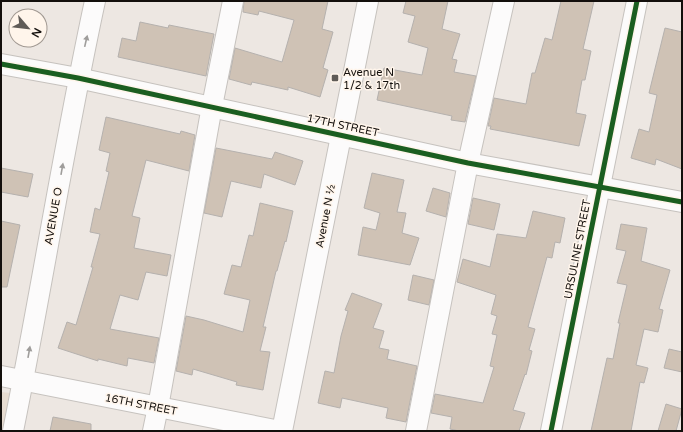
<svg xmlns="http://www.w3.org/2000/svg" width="683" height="432" viewBox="0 0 683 432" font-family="'Varela Round',sans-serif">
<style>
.built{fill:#e7dcd1}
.building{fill:#cfc2b5;stroke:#b5b1ae}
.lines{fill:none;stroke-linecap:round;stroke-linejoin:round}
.minor-casing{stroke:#c6c2be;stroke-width:22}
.minor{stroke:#fcfbfb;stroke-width:20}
.cycleway-casing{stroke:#fff5eb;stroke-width:8}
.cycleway{stroke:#1b5e20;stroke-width:5}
.oneway{fill:#9f9d9b}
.poi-dot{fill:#5f5b57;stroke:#fff5eb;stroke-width:1.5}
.labels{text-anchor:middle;stroke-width:3;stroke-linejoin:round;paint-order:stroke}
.poi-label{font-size:11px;fill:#130f0c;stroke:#fff5eb;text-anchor:start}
.street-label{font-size:11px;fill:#130f0c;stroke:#fff5eb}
</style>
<rect width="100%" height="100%" fill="#ede7e2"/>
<path class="built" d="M 1,392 L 10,393 L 2,431 L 1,431 Z"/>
<g class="building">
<path d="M 244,1 L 328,1 L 322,29 L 333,32 L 323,68 L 328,70 L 320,97 L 288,87 L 288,90 L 252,82 L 251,85 L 229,79 L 235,48 L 282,62 L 294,20 L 259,11 L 258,15 L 243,12 Z"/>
<path d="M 406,1 L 448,1 L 442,29 L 460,34 L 452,59 L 457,60 L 454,72 L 476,76 L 465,122 L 451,120 L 452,116 L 377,100 L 384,68 L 422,75 L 428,48 L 408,42 L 415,16 L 403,13 Z"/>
<path d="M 561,1 L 594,1 L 583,49 L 591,51 L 585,80 L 582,80 L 576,113 L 586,115 L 579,146 L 490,129 L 491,126 L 488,126 L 494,98 L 526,104 L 532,73 L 535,73 L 545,38 L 552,40 Z"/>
<path d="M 140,22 L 168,28 L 169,25 L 214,34 L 206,76 L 118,57 L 122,38 L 136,41 Z"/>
<path d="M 665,28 L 682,32 L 682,169 L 656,159 L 655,165 L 631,158 L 639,129 L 649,132 L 657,95 L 649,93 Z"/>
<path d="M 106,117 L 180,134 L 181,131 L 195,135 L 189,171 L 146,160 L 132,216 L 140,218 L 134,248 L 171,255 L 167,276 L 146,272 L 138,300 L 120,295 L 110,329 L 159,338 L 154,363 L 128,358 L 127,366 L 98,359 L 98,361 L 58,348 L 67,322 L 76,325 L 93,267 L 91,267 L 100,234 L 90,232 L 95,208 L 100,210 L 109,172 L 106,171 L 110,153 L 99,150 Z"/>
<path d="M 216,148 L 272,159 L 275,152 L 303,161 L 295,185 L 264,174 L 261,188 L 231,181 L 222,217 L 204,213 Z"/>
<path d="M 1,168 L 33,174 L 28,197 L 1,192 Z"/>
<path d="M 372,173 L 404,180 L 397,212 L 406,213 L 402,233 L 419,238 L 410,265 L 358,255 L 363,227 L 376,230 L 380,213 L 364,208 Z"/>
<path d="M 433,188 L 450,193 L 446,217 L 426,211 Z"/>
<path d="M 473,198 L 500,204 L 494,230 L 468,224 Z"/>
<path d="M 260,203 L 293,211 L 286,242 L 285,241 L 277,271 L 276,271 L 263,327 L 266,327 L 260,351 L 270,352 L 263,390 L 236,385 L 237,382 L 193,369 L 192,375 L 176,371 L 186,316 L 204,320 L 243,332 L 250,300 L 224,294 L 232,265 L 241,267 L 249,235 L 253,236 Z"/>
<path d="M 533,211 L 565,218 L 560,243 L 555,242 L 552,258 L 547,257 L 528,327 L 535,329 L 529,350 L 532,351 L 526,375 L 525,374 L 513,410 L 525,413 L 519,431 L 459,431 L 450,429 L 452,417 L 431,413 L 435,394 L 483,403 L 494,367 L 490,366 L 497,335 L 492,334 L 497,316 L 491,314 L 496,295 L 457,282 L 463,259 L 490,267 L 497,234 L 526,238 Z"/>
<path d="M 1,221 L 20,225 L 7,287 L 1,287 Z"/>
<path d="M 621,224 L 647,228 L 641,261 L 670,270 L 659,309 L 663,310 L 658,332 L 644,329 L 636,365 L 648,368 L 644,383 L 640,382 L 631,431 L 591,431 L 607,358 L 613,359 L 620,323 L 618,323 L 627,285 L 617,283 L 626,251 L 616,249 Z"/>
<path d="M 413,275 L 434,280 L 429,305 L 408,300 Z"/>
<path d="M 352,293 L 382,304 L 373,328 L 384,331 L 379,348 L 389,350 L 387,359 L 417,366 L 406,422 L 386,418 L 388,408 L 342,398 L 340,408 L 318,403 L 325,371 L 334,373 L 341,336 L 348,311 L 345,310 Z"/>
<path d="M 669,349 L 682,352 L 682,372 L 664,368 Z"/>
<path d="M 666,404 L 682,409 L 676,431 L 658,431 Z"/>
<path d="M 53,417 L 91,424 L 91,431 L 50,431 Z"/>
</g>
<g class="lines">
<defs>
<g id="minor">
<path d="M 1,64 L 78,78 L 468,163 L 682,202"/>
<path d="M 1,376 L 280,431"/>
<path d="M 13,431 C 42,288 64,144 95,1"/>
<path d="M 153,431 L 158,407 L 212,106 L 233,1"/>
<path d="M 282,431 L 368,1"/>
<path d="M 416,431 L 468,163 L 504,1"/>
<path d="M 551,431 L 637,1"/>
</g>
</defs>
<use href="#minor" class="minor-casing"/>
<use href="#minor" class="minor"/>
<defs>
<g id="cycleway">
<path d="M 1,64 L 78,78 L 468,163 L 682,202"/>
<path d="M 551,431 L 637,1"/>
</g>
</defs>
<use href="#cycleway" class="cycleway-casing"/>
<use href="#cycleway" class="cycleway"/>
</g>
<defs><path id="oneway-solid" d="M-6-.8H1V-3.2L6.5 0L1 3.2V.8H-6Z"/></defs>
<g class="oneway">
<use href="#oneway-solid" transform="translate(86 41) rotate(-77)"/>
<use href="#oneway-solid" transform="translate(62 169) rotate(-80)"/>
<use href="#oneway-solid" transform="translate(29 352) rotate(-80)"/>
</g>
<rect class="poi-dot" x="331" y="74" width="8" height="8" rx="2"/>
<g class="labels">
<g class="poi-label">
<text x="343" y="76">Avenue N<tspan x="343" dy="13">1/2 &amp; 17th</tspan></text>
</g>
<g class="street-label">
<text transform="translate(343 125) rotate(12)" y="4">17TH STREET</text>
<text transform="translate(53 216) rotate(-80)" y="4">AVENUE O</text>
<text transform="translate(325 216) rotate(-79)" y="4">Avenue N ½</text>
<text transform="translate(577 249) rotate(-79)" y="4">URSULINE STREET</text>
<text transform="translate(141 404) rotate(11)" y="4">16TH STREET</text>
</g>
</g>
<rect width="683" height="432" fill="none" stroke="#130f0c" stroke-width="4"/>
<g transform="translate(28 28) rotate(118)"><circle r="19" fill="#fff5eb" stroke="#a19992"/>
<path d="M0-3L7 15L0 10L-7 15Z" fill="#5f5b57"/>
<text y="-6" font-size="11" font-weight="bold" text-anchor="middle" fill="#130f0c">N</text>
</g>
</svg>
